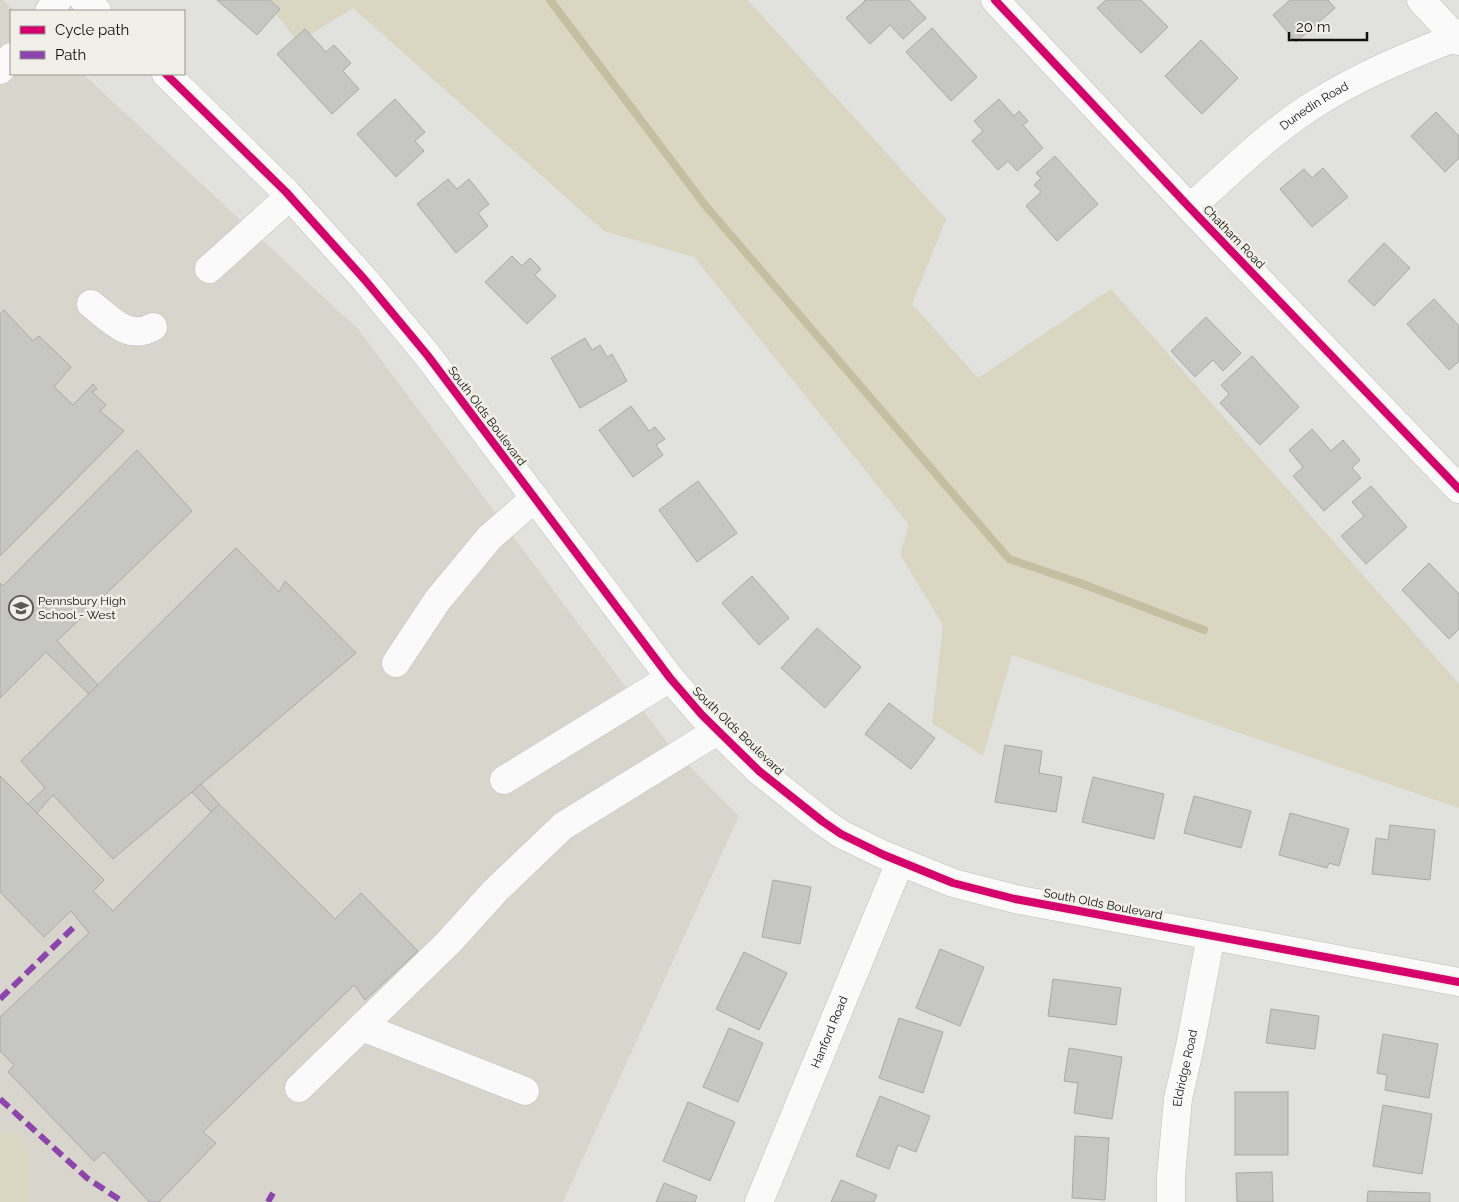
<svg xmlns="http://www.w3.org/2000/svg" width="1459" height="1202" viewBox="0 0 1459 1202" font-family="Raleway,sans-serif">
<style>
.built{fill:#d7d5cc}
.green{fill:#dad6c2}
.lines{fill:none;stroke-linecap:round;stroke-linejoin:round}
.stream{stroke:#c5bfa1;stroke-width:8}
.building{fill:#c6c6c3;stroke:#a9a9a6}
.minor-casing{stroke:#bfbebb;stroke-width:29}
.minor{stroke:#fafafa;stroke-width:28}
.quiet{stroke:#8e44ad;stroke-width:6;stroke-dasharray:12 6;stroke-linecap:butt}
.cycleway-casing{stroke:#f0efe8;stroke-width:11}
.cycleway{stroke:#d6006c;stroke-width:8}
.labels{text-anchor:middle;stroke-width:5;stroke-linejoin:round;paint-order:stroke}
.street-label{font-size:12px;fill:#11100e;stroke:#f0efe8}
.poi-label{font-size:12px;fill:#11100e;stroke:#f0efe8;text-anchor:start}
</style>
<rect width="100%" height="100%" fill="#e1e1dd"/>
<path class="built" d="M 0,0 L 3,0 L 15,11 L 11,11 L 11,74 L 83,74 L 358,329 L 669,745 L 739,816 L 563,1202 L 0,1202 Z"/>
<g class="green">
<path d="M 272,0 L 748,0 L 946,219 L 912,304 L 978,378 L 1111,289 L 1459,684 L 1459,808 L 1012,655 L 983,756 L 932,723 L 943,625 L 900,554 L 909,525 L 694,257 L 604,231 L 353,8 L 298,42 L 269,5 Z"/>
<path d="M 0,1133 C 27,1133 29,1146 29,1170 C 29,1180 30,1191 31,1202 L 0,1202 Z"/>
</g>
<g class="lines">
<path class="stream" d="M 550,0 L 705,205 L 1009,559 L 1080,583 L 1204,630"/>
</g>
<g class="building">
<path d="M 217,0 L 270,0 L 280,9 L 257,35 Z"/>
<path d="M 864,0 L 909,0 L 926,18 L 903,39 L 890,25 L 870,44 L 846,18 L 865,1 Z"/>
<path d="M 1106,0 L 1141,0 L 1168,27 L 1141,53 L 1097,8 Z"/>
<path d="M 1290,0 L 1328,0 L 1335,8 L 1296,42 L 1273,15 Z"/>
<path d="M 932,28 L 977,77 L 951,101 L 906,52 Z"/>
<path d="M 305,29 L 326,52 L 334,45 L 351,63 L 343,71 L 359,89 L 332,114 L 277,54 Z"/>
<path d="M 1201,40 L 1238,78 L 1202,114 L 1165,76 Z"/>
<path d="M 395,99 L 425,132 L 415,141 L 424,151 L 396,177 L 357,134 Z"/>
<path d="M 999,99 L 1014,116 L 1019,111 L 1028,121 L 1023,125 L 1043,148 L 1017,171 L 1008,161 L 998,170 L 972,141 L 983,131 L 974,121 Z"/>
<path d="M 1436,112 L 1459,136 L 1459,158 L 1445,172 L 1411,136 Z"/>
<path d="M 1055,156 L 1098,204 L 1057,241 L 1026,206 L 1041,192 L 1034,185 L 1041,178 L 1036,173 Z"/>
<path d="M 1323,168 L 1348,197 L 1312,227 L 1280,189 L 1304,169 L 1312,178 Z"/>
<path d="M 448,179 L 457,189 L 469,179 L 489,204 L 478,213 L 488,226 L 456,253 L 417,204 Z"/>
<path d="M 1384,243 L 1410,268 L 1374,306 L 1348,281 Z"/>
<path d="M 512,256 L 522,266 L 530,258 L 541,269 L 535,275 L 556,296 L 527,324 L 485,282 Z"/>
<path d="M 1434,299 L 1459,326 L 1459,361 L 1449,370 L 1407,324 Z"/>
<path d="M 4,310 L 33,341 L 39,336 L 71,367 L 54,387 L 73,405 L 93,384 L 97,389 L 92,392 L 106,405 L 100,411 L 124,431 L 0,556 L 0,314 Z"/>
<path d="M 1206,317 L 1241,353 L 1223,371 L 1213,360 L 1195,377 L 1171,351 Z"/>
<path d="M 585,338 L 592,350 L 600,345 L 607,357 L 612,354 L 627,381 L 580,408 L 551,358 Z"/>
<path d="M 1252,356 L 1299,407 L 1260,445 L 1220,403 L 1229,394 L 1221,385 Z"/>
<path d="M 631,406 L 649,431 L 655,427 L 665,439 L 656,445 L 663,455 L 633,477 L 599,430 Z"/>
<path d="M 1312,429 L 1331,451 L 1343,440 L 1360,460 L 1352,468 L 1361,478 L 1324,511 L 1293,476 L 1303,467 L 1289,450 Z"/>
<path d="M 137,450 L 192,511 L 57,641 L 98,685 L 89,694 L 46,652 L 0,698 L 0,583 L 3,586 Z"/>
<path d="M 698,481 L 737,533 L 697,562 L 659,510 Z"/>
<path d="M 1371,486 L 1407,527 L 1366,564 L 1341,536 L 1364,516 L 1352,502 Z"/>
<path d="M 236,548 L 279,592 L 285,581 L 356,653 L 113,859 L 53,795 L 37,813 L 28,804 L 45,788 L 21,761 Z"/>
<path d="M 1429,563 L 1459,594 L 1459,629 L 1449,639 L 1402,590 Z"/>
<path d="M 752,576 L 789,618 L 759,645 L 722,603 Z"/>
<path d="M 817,628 L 861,667 L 825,708 L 781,668 Z"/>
<path d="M 889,703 L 935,738 L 911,769 L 865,734 Z"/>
<path d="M 1005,745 L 1042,751 L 1039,773 L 1062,777 L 1056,812 L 995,802 Z"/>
<path d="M 0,776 L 104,880 L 93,891 L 113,911 L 219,804 L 335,919 L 361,893 L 418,951 L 365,1000 L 354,985 L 203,1132 L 216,1143 L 159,1202 L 149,1202 L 104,1152 L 94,1161 L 8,1072 L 14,1065 L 0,1051 L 0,1017 L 89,933 L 71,911 L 44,937 L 0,892 Z"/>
<path d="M 1093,777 L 1164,794 L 1154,839 L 1082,822 Z"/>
<path d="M 201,784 L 219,804 L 211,812 L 192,792 Z"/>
<path d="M 1194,796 L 1251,811 L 1241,848 L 1184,833 Z"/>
<path d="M 1290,813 L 1349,829 L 1339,866 L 1329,863 L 1327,868 L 1279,855 Z"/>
<path d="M 1390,825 L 1435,830 L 1430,880 L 1372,874 L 1376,838 L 1388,840 Z"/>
<path d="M 773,880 L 811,887 L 800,944 L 762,937 Z"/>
<path d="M 940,949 L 984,967 L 960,1026 L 916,1008 Z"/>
<path d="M 744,952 L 787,973 L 759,1030 L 716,1009 Z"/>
<path d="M 1053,979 L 1121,988 L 1116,1025 L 1048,1016 Z"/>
<path d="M 1271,1009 L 1319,1016 L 1315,1049 L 1266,1043 Z"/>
<path d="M 899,1018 L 943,1032 L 923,1093 L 879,1078 Z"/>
<path d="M 729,1028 L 763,1043 L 738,1102 L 703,1087 Z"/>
<path d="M 1383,1034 L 1438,1044 L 1429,1098 L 1385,1090 L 1387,1075 L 1377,1073 Z"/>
<path d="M 1069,1048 L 1122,1057 L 1112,1119 L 1074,1113 L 1078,1083 L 1064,1081 Z"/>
<rect x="1235" y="1092" width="53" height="63"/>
<path d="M 880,1096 L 930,1116 L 916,1152 L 898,1145 L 889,1169 L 856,1156 Z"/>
<path d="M 688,1102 L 735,1122 L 710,1181 L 663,1161 Z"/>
<path d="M 1383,1105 L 1432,1114 L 1422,1174 L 1373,1166 Z"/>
<path d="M 1075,1136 L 1109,1138 L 1105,1200 L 1072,1198 Z"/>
<path d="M 1272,1172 L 1273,1202 L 1237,1202 L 1236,1173 Z"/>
<path d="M 841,1180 L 877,1195 L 874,1202 L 831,1202 Z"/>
<path d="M 664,1183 L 697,1196 L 695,1202 L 656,1202 Z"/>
<path d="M 1368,1191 L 1430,1193 L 1430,1202 L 1367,1202 Z"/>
</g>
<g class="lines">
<defs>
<g id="minor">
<path d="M 84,0 L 97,11"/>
<path d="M 995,0 L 1190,208 L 1459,489"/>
<path d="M 1421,0 L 1459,41"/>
<path d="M 49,11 L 58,0"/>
<path d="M 0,70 L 11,57"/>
<path d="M 166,74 L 286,192 L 365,280 L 428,356 L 670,678 L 702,715 L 759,771 L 822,821 L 841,834 L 884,855 L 953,883 L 1015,899 L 1459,982"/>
<path id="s1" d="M 1190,208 C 1228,174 1265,137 1307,109 C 1354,78 1407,56 1459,36"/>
<path d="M 209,269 L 290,196"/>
<path d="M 91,304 C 110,319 128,341 153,327"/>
<path d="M 396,663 L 437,601 L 490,537 L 535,498"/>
<path d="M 504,780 L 670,678"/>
<path d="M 362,1027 L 525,1091"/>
<path d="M 299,1088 L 448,943 L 496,890 L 563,826 L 717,731"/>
<path id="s2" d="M 759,1202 L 900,862"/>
<path id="s3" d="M 1171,1202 L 1171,1176 L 1178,1099 L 1190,1046 L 1211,936"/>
</g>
</defs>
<use href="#minor" class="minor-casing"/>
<use href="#minor" class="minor"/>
<g class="quiet">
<path d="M 0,999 L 77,924"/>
<path d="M 0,1099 L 87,1178 L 123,1202"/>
<path d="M 268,1202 L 273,1193"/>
</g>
<defs>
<g id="cycleway">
<path d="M 995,0 L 1190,208 L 1459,489"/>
<path d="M 166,74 L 286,192 L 365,280 L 428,356 L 670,678 L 702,715 L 759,771 L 822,821 L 841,834 L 884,855 L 953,883 L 1015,899 L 1459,982"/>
</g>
</defs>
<use href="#cycleway" class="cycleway-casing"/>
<use href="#cycleway" class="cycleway"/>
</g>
<defs>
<symbol id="school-ring" viewBox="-11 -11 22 22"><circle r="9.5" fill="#f0efe8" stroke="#5a5956" stroke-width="1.5"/><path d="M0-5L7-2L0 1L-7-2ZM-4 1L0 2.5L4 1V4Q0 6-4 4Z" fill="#5a5956"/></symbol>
</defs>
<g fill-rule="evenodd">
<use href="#school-ring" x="7" y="594" width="28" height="28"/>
</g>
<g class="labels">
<g class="street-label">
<text dy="4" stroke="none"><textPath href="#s1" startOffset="161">Dunedin Road</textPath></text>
<text transform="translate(1234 237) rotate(46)" y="4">Chatham Road</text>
<text transform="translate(487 416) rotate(53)" y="4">South Olds Boulevard</text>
<text transform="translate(738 731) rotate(44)" y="4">South Olds Boulevard</text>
<text transform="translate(1103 904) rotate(11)" y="4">South Olds Boulevard</text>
<text dy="4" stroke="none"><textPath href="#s2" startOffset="184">Hanford Road</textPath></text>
<text dy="4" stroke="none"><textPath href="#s3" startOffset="135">Eldridge Road</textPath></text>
</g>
<g class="poi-label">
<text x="38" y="605">Pennsbury High<tspan x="38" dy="14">School - West</tspan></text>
</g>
</g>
<rect x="10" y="10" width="175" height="65" fill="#f0efe8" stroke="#979691"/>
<rect x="20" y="26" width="25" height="8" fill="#d6006c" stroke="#979691"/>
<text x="55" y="35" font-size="15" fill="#11100e">Cycle path</text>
<rect x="20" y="51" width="25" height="8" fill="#8e44ad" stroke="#979691"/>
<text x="55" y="60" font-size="15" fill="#11100e">Path</text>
<path d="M1289 32v8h78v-8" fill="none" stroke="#11100e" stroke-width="2.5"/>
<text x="1296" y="32" font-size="15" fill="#11100e" stroke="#f0efe8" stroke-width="4" paint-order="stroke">20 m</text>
</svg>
